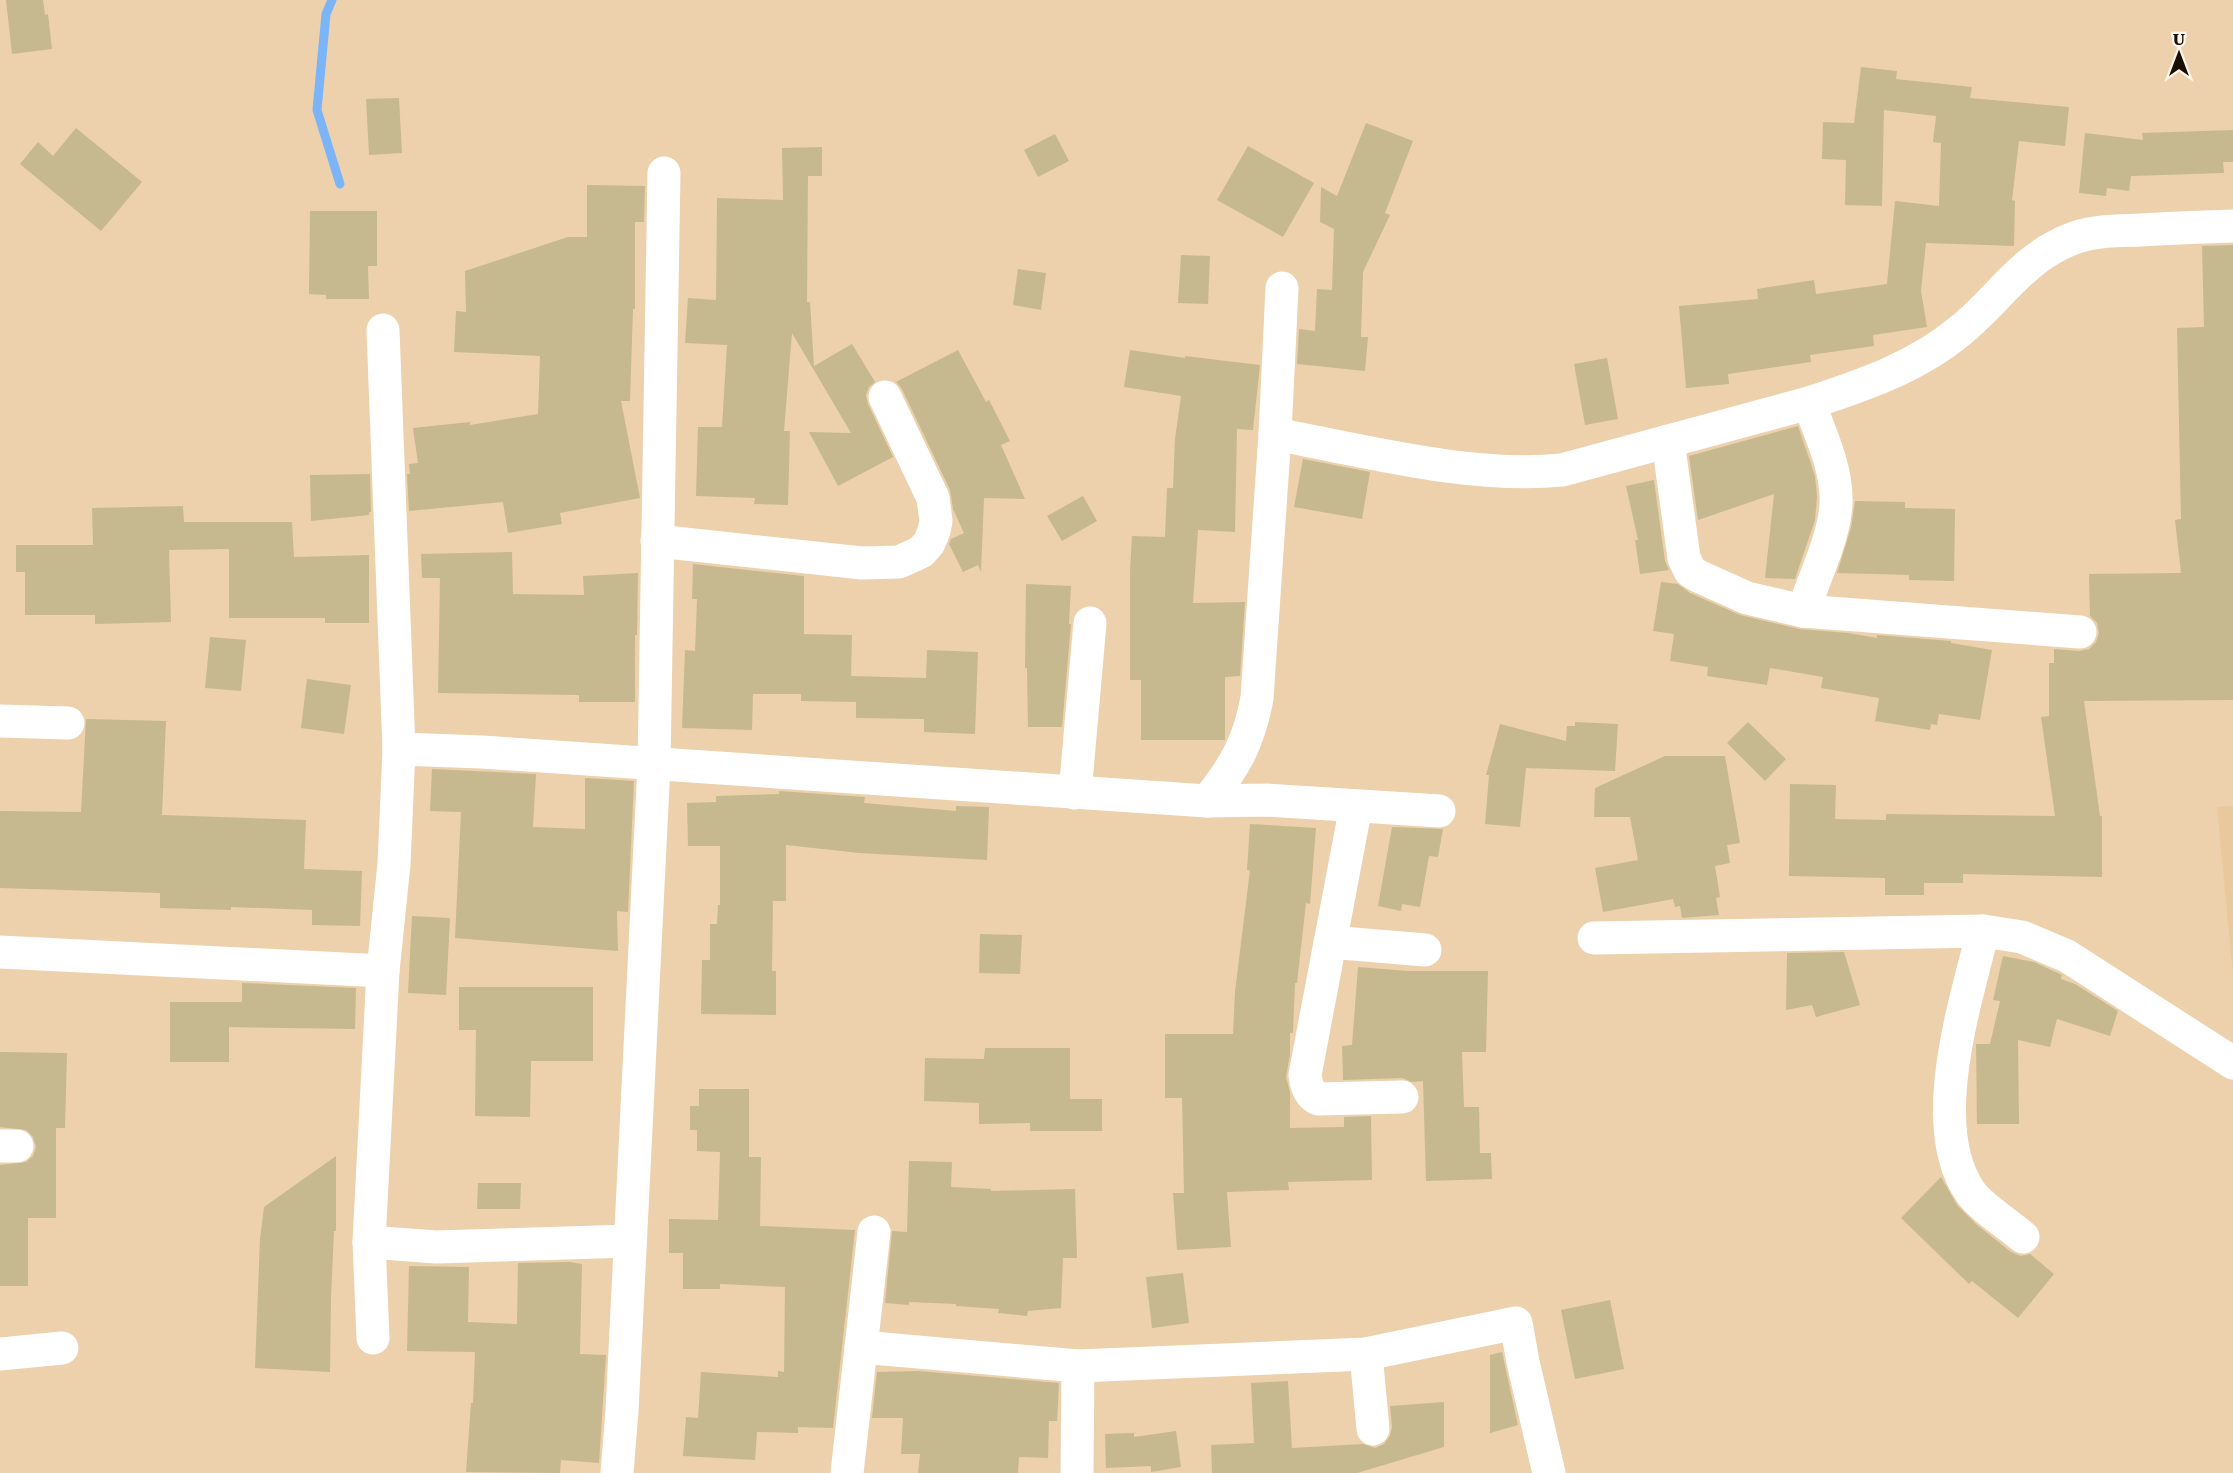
<svg xmlns="http://www.w3.org/2000/svg" width="2233" height="1473" viewBox="0 0 2233 1473" font-family="'Roboto Serif',serif">
<style>
.built{fill:#eac89d}
.lines{fill:none;stroke-linecap:round;stroke-linejoin:round}
.stream{stroke:#7bb5f8;stroke-width:9}
.building{fill:#c6b98f}
.minor{stroke:#fff;stroke-width:33}
</style>
<rect width="100%" height="100%" fill="#edd0ac"/>
<path class="built" d="M 2233,806 L 2233,975 L 2217,807 Z"/>
<g class="lines">
<path class="stream" d="M 332,0 L 326,14 L 317,110 L 340,184"/>
</g>
<g class="building">
<path d="M 6,0 L 43,0 L 45,15 L 48,14 L 52,49 L 12,54 Z"/>
<path d="M 1861,67 L 1897,71 L 1896,79 L 1972,87 L 1970,98 L 2069,107 L 2065,146 L 2019,141 L 2012,200 L 2015,201 L 2014,246 L 1926,243 L 1921,291 L 1927,327 L 1873,335 L 1874,346 L 1810,355 L 1811,362 L 1728,374 L 1729,384 L 1686,388 L 1679,306 L 1758,299 L 1757,289 L 1814,280 L 1816,294 L 1887,284 L 1895,201 L 1939,206 L 1941,143 L 1933,142 L 1936,116 L 1884,110 L 1882,206 L 1845,205 L 1846,160 L 1822,159 L 1823,122 L 1854,123 Z"/>
<path d="M 399,98 L 402,153 L 369,155 L 366,99 Z"/>
<path d="M 1366,123 L 1413,141 L 1385,213 L 1390,215 L 1363,272 L 1361,337 L 1368,337 L 1365,371 L 1297,364 L 1299,329 L 1315,331 L 1317,289 L 1332,290 L 1334,229 L 1320,222 L 1321,187 L 1337,196 Z"/>
<path d="M 76,128 L 142,182 L 101,231 L 20,164 L 38,142 L 53,156 Z"/>
<path d="M 2233,130 L 2233,162 L 2223,162 L 2224,173 L 2131,176 L 2129,191 L 2107,188 L 2106,196 L 2079,193 L 2085,133 L 2143,140 L 2142,133 Z"/>
<path d="M 1055,134 L 1069,161 L 1038,177 L 1024,150 Z"/>
<path d="M 1248,146 L 1314,183 L 1283,237 L 1217,200 Z"/>
<path d="M 822,147 L 822,176 L 808,176 L 807,302 L 810,302 L 814,366 L 852,344 L 875,382 L 869,387 L 866,395 L 868,404 L 893,457 L 838,486 L 809,432 L 851,433 L 792,333 L 784,431 L 790,431 L 788,505 L 754,504 L 755,498 L 696,496 L 698,427 L 722,427 L 727,345 L 685,343 L 688,298 L 716,300 L 717,198 L 783,200 L 782,148 Z"/>
<path d="M 587,185 L 645,186 L 644,222 L 635,222 L 635,309 L 633,309 L 630,401 L 621,401 L 640,498 L 560,513 L 562,524 L 508,533 L 503,502 L 409,511 L 407,474 L 410,474 L 409,464 L 418,463 L 413,428 L 470,422 L 470,425 L 538,414 L 540,356 L 454,352 L 456,311 L 466,312 L 465,271 L 568,237 L 587,237 Z"/>
<path d="M 310,211 L 377,211 L 377,266 L 368,266 L 369,299 L 326,299 L 326,295 L 309,294 Z"/>
<path d="M 2233,245 L 2233,700 L 2084,701 L 2100,816 L 2102,816 L 2102,877 L 1963,874 L 1963,883 L 1924,883 L 1924,895 L 1885,895 L 1885,878 L 1789,876 L 1790,784 L 1836,785 L 1835,819 L 1886,820 L 1886,814 L 2055,816 L 2041,717 L 2049,716 L 2049,663 L 2054,663 L 2054,649 L 2079,651 L 2089,649 L 2096,642 L 2099,633 L 2097,623 L 2090,616 L 2089,574 L 2181,573 L 2175,520 L 2181,519 L 2177,328 L 2204,327 L 2202,246 Z"/>
<path d="M 1181,255 L 1210,256 L 1208,304 L 1178,303 Z"/>
<path d="M 1018,269 L 1046,273 L 1041,310 L 1013,305 Z"/>
<path d="M 958,350 L 986,402 L 989,400 L 1010,441 L 1001,445 L 1025,499 L 984,498 L 981,572 L 978,565 L 963,572 L 949,544 L 951,539 L 964,533 L 953,509 L 950,490 L 902,389 L 896,382 Z"/>
<path d="M 1130,350 L 1185,358 L 1185,356 L 1260,365 L 1253,430 L 1237,429 L 1235,532 L 1198,530 L 1193,603 L 1245,602 L 1240,676 L 1225,677 L 1225,740 L 1141,740 L 1141,680 L 1130,680 L 1130,571 L 1132,536 L 1165,537 L 1167,488 L 1173,488 L 1175,439 L 1181,396 L 1124,387 Z"/>
<path d="M 1607,358 L 1618,419 L 1585,425 L 1574,364 Z"/>
<path d="M 1798,426 L 1815,476 L 1817,496 L 1815,520 L 1795,579 L 1765,578 L 1774,494 L 1698,520 L 1689,456 Z"/>
<path d="M 1303,459 L 1370,472 L 1362,519 L 1294,507 Z"/>
<path d="M 370,474 L 371,512 L 369,512 L 369,515 L 311,521 L 310,475 Z"/>
<path d="M 1654,480 L 1665,561 L 1669,570 L 1640,574 L 1635,540 L 1638,540 L 1626,486 Z"/>
<path d="M 1083,496 L 1097,521 L 1062,541 L 1047,516 Z"/>
<path d="M 1855,501 L 1905,502 L 1905,508 L 1955,509 L 1954,581 L 1909,580 L 1909,575 L 1837,573 L 1851,528 Z"/>
<path d="M 183,506 L 184,522 L 292,522 L 294,557 L 369,555 L 369,623 L 325,623 L 325,618 L 229,618 L 229,549 L 169,550 L 171,622 L 95,624 L 95,615 L 25,615 L 25,572 L 16,572 L 16,545 L 93,545 L 92,508 Z"/>
<path d="M 512,552 L 513,594 L 584,595 L 583,576 L 638,573 L 637,635 L 635,635 L 635,702 L 579,702 L 579,695 L 438,693 L 440,578 L 422,578 L 421,554 Z"/>
<path d="M 693,564 L 804,576 L 804,634 L 852,635 L 851,676 L 926,678 L 927,650 L 978,652 L 975,734 L 924,732 L 924,719 L 856,718 L 856,702 L 801,701 L 801,694 L 753,694 L 752,730 L 682,728 L 685,650 L 695,651 L 697,599 L 692,599 Z"/>
<path d="M 1661,582 L 1678,584 L 1690,593 L 1740,615 L 1799,629 L 1848,633 L 1877,638 L 1877,635 L 1951,641 L 1951,643 L 1992,650 L 1980,720 L 1939,714 L 1937,725 L 1931,724 L 1930,730 L 1875,721 L 1879,698 L 1821,688 L 1823,677 L 1770,668 L 1767,685 L 1707,676 L 1708,667 L 1670,661 L 1674,634 L 1653,631 Z"/>
<path d="M 1026,584 L 1071,586 L 1069,624 L 1071,624 L 1062,727 L 1028,727 L 1027,668 L 1025,668 Z"/>
<path d="M 210,637 L 246,640 L 241,691 L 205,688 Z"/>
<path d="M 307,679 L 351,685 L 344,734 L 301,728 Z"/>
<path d="M 86,719 L 166,721 L 162,815 L 306,820 L 304,869 L 362,871 L 360,926 L 312,925 L 312,910 L 231,907 L 231,910 L 160,908 L 160,893 L 0,888 L 0,811 L 81,812 Z"/>
<path d="M 1575,722 L 1618,724 L 1615,771 L 1526,768 L 1520,827 L 1485,824 L 1489,775 L 1486,775 L 1500,724 L 1566,741 L 1567,726 L 1575,726 Z"/>
<path d="M 1748,722 L 1786,759 L 1765,781 L 1727,743 Z"/>
<path d="M 1665,756 L 1725,756 L 1740,843 L 1727,845 L 1730,863 L 1715,866 L 1720,897 L 1716,898 L 1719,915 L 1682,918 L 1680,906 L 1675,907 L 1673,899 L 1603,912 L 1595,868 L 1638,860 L 1630,817 L 1594,817 L 1595,788 Z"/>
<path d="M 432,769 L 536,774 L 533,827 L 585,829 L 585,778 L 634,781 L 628,912 L 617,911 L 618,951 L 455,938 L 461,812 L 430,811 Z"/>
<path d="M 779,791 L 865,797 L 864,803 L 956,811 L 956,806 L 989,807 L 987,860 L 859,853 L 786,845 L 786,901 L 773,901 L 772,971 L 776,971 L 776,1015 L 701,1014 L 702,960 L 710,960 L 710,924 L 717,924 L 718,905 L 720,905 L 720,846 L 688,846 L 687,803 L 716,802 L 716,796 L 779,794 Z"/>
<path d="M 1250,824 L 1316,828 L 1310,904 L 1306,903 L 1297,983 L 1295,983 L 1293,1033 L 1290,1033 L 1290,1055 L 1286,1077 L 1290,1092 L 1290,1128 L 1344,1127 L 1344,1117 L 1371,1116 L 1372,1180 L 1288,1182 L 1289,1190 L 1227,1192 L 1231,1247 L 1177,1250 L 1173,1193 L 1184,1193 L 1182,1098 L 1165,1098 L 1165,1034 L 1233,1034 L 1235,992 L 1250,870 L 1247,870 Z"/>
<path d="M 1392,827 L 1443,829 L 1438,857 L 1429,856 L 1420,907 L 1402,904 L 1401,911 L 1378,906 Z"/>
<path d="M 412,916 L 450,918 L 446,995 L 408,993 Z"/>
<path d="M 980,934 L 1022,935 L 1020,974 L 979,973 Z"/>
<path d="M 1844,952 L 1860,1005 L 1816,1017 L 1812,1005 L 1786,1010 L 1787,953 Z"/>
<path d="M 2003,956 L 2034,962 L 2058,973 L 2062,975 L 2061,979 L 2075,984 L 2118,1011 L 2110,1036 L 2057,1019 L 2050,1047 L 2018,1040 L 2019,1124 L 1977,1124 L 1976,1044 L 1990,1044 L 2000,1001 L 1993,1000 Z"/>
<path d="M 1358,967 L 1408,971 L 1488,971 L 1486,1052 L 1462,1052 L 1464,1107 L 1479,1107 L 1480,1153 L 1491,1153 L 1492,1179 L 1426,1181 L 1423,1081 L 1412,1082 L 1402,1078 L 1343,1080 L 1342,1046 L 1352,1045 Z"/>
<path d="M 242,983 L 356,988 L 355,1029 L 229,1027 L 229,1062 L 170,1062 L 170,1002 L 242,1002 Z"/>
<path d="M 459,987 L 593,987 L 593,1061 L 531,1061 L 530,1117 L 475,1116 L 476,1030 L 459,1030 Z"/>
<path d="M 985,1048 L 1070,1048 L 1070,1099 L 1102,1099 L 1102,1131 L 1030,1131 L 1030,1123 L 979,1124 L 979,1103 L 924,1101 L 925,1058 L 984,1059 Z"/>
<path d="M 0,1052 L 67,1053 L 65,1128 L 56,1128 L 56,1218 L 28,1218 L 28,1286 L 0,1286 L 0,1165 L 26,1162 L 33,1156 L 36,1147 L 33,1137 L 26,1130 L 0,1127 Z"/>
<path d="M 699,1089 L 749,1089 L 749,1157 L 761,1157 L 760,1226 L 855,1230 L 833,1428 L 798,1427 L 798,1433 L 757,1432 L 755,1460 L 683,1456 L 686,1417 L 698,1418 L 701,1372 L 778,1377 L 778,1371 L 784,1372 L 785,1287 L 720,1284 L 720,1289 L 683,1289 L 683,1253 L 669,1253 L 669,1219 L 718,1220 L 720,1152 L 697,1151 L 697,1130 L 690,1130 L 690,1106 L 699,1106 Z"/>
<path d="M 336,1156 L 336,1231 L 334,1231 L 331,1297 L 330,1372 L 255,1368 L 260,1239 L 264,1207 Z"/>
<path d="M 909,1161 L 952,1162 L 951,1187 L 991,1189 L 991,1191 L 1075,1189 L 1077,1258 L 1063,1258 L 1061,1308 L 1028,1311 L 1027,1316 L 998,1313 L 999,1309 L 956,1306 L 956,1304 L 909,1302 L 909,1305 L 885,1303 L 892,1231 L 907,1232 Z"/>
<path d="M 1941,1177 L 1957,1205 L 1976,1224 L 2011,1252 L 2021,1256 L 2030,1254 L 2054,1274 L 2018,1318 L 1972,1281 L 1969,1284 L 1901,1218 Z"/>
<path d="M 478,1183 L 521,1183 L 520,1209 L 477,1209 Z"/>
<path d="M 570,1262 L 582,1264 L 580,1354 L 606,1355 L 599,1463 L 561,1460 L 560,1473 L 466,1472 L 471,1403 L 473,1403 L 475,1352 L 407,1351 L 409,1266 L 469,1267 L 468,1322 L 517,1324 L 518,1263 Z"/>
<path d="M 1183,1273 L 1189,1323 L 1152,1328 L 1146,1277 Z"/>
<path d="M 1610,1300 L 1624,1369 L 1575,1379 L 1561,1310 Z"/>
<path d="M 1502,1352 L 1518,1425 L 1490,1433 L 1490,1355 Z"/>
<path d="M 918,1371 L 1059,1383 L 1057,1421 L 1049,1421 L 1048,1458 L 1019,1457 L 1018,1473 L 918,1473 L 920,1454 L 901,1454 L 903,1418 L 872,1418 L 877,1372 Z"/>
<path d="M 1288,1381 L 1292,1448 L 1363,1444 L 1375,1448 L 1384,1444 L 1390,1436 L 1392,1427 L 1390,1406 L 1444,1402 L 1444,1447 L 1357,1473 L 1212,1473 L 1211,1445 L 1254,1443 L 1251,1383 Z"/>
<path d="M 1176,1431 L 1181,1467 L 1151,1472 L 1151,1466 L 1106,1468 L 1105,1434 L 1134,1433 L 1134,1437 Z"/>
</g>
<g class="lines">
<g class="minor">
<path d="M 383,330 L 399,749"/>
<path d="M 1275,434 L 1282,288"/>
<path d="M 1668,441 L 1684,558 L 1690,571 L 1698,576 L 1747,598 L 1803,611 L 2080,632"/>
<path d="M 657,541 L 862,563 L 899,562 L 921,552 L 929,543 L 934,531 L 936,521 L 933,498 L 885,397"/>
<path d="M 1803,611 C 1814,578 1838,530 1836,496 C 1835,464 1820,433 1809,403 C 1864,385 1917,367 1961,330 C 1999,299 2022,259 2069,240 C 2091,230 2118,231 2141,230 C 2172,228 2202,227 2233,226"/>
<path d="M 0,721 L 68,723"/>
<path d="M 1075,793 L 1090,623"/>
<path d="M 1207,801 L 1267,800 L 1439,811"/>
<path d="M 1356,806 L 1305,1075 C 1306,1084 1309,1095 1318,1099 L 1402,1097"/>
<path d="M 1983,931 C 1966,1002 1924,1127 1971,1193 C 1980,1206 2009,1225 2023,1237"/>
<path d="M 1594,938 L 1983,931 L 2022,937 L 2067,956 L 2233,1063"/>
<path d="M 1330,942 L 1425,950"/>
<path d="M 0,952 L 383,971 L 394,864 L 399,749 L 482,752 L 1207,801 C 1235,767 1249,742 1257,698 L 1275,434 C 1365,451 1471,479 1562,470 L 1809,403"/>
<path d="M 383,971 L 369,1242 L 436,1247 L 630,1241"/>
<path d="M 0,1146 L 17,1146"/>
<path d="M 369,1242 L 373,1338"/>
<path d="M 861,1347 L 1078,1366 L 1077,1473"/>
<path d="M 0,1354 L 62,1348"/>
<path d="M 1366,1354 L 1373,1429"/>
<path d="M 1078,1366 L 1366,1354 L 1516,1323 L 1523,1362 L 1549,1473"/>
<path d="M 617,1473 L 622,1411 L 654,765 L 664,173"/>
<path d="M 847,1473 L 874,1232"/>
</g>
</g>
<g transform="translate(2179 54)" stroke="#fef5ea" stroke-width="4.5" paint-order="stroke">
<path d="M0-4.5L10 22L0 15L-10 22Z" fill="#180e03"/>
<text y="-9" font-size="16" font-weight="bold" text-anchor="middle" fill="#180e03">U</text>
</g>
</svg>
